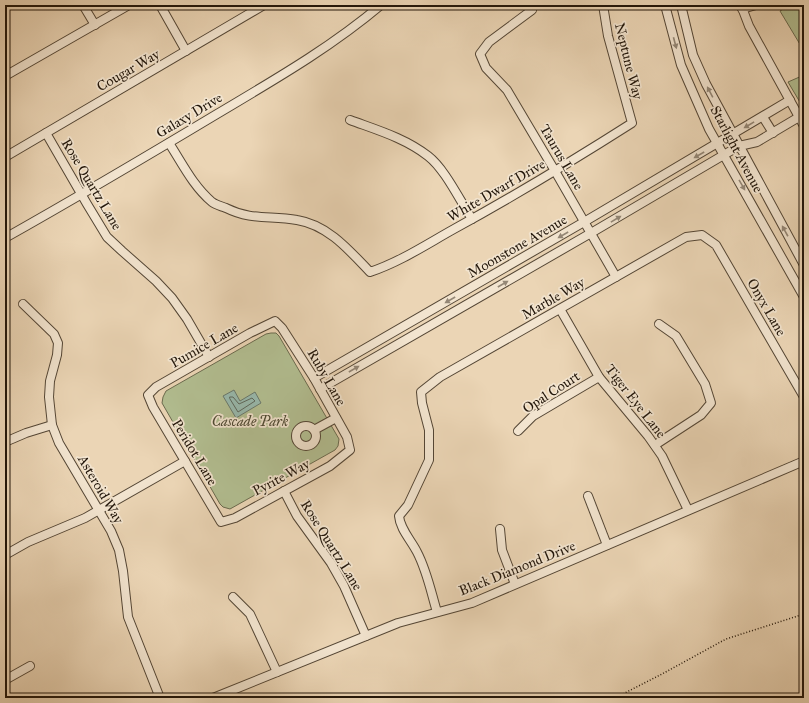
<svg xmlns="http://www.w3.org/2000/svg" width="809" height="703" viewBox="0 0 809 703" font-family="'IM FELL Great Primer',serif">
<style>
.green{fill:#b2be91;stroke:#6a6a4e}
.water{fill:#98b9ad;stroke:#69786c}
.lines{fill:none;stroke-linecap:round;stroke-linejoin:round}
.shore{stroke:#5d685c;stroke-width:1}
.minor-casing{stroke:#544635;stroke-width:10}
.path{stroke:#22160a;stroke-width:1.5;stroke-dasharray:1 2;stroke-linecap:butt}
.minor{stroke:#f2e4cf;stroke-width:8}
.oneway{fill:#948776}
.labels{text-anchor:middle;stroke-width:3.5;stroke-linejoin:round;paint-order:stroke}
.street-label{font-size:14px;fill:#22160a;stroke:#f2e4cf}
.park-label{font-size:14px;font-style:italic;fill:#4d4832;stroke:#f2e4cf}
</style>
<rect width="100%" height="100%" fill="#ebd5b5"/>
<filter id="stains"><feTurbulence type="fractalNoise" baseFrequency=".005" numOctaves="4"/><feColorMatrix values="0 0 0 0 .2 0 0 0 0 .09 0 0 0 0 .02 0 0 0 .5 -.17"/></filter>
<radialGradient id="worn" r=".72"><stop offset=".6" stop-color="#630" stop-opacity="0"/><stop offset="1" stop-color="#630" stop-opacity=".3"/></radialGradient>
<g class="green">
<path d="M 790,5 L 804,5 L 804,51 L 780,11 Z"/>
<path d="M 804,75 L 804,109 L 788,82 Z"/>
<path d="M 271,333 L 276,333 L 279,336 L 339,439 L 338,446 L 335,450 L 230,509 L 223,507 L 220,504 L 162,403 L 163,397 L 166,391 L 266,334 Z"/>
</g>
<path class="water" d="M 234,390 L 240,401 L 255,392 L 261,403 L 236,418 L 223,396 Z"/>
<g class="lines">
<path class="shore" d="M 230,397 L 233,397 L 239,404 L 252,398 L 255,401 L 238,412 L 230,399 Z"/>
<defs>
<g id="minor">
<path d="M 83,5 L 95,25"/>
<path d="M 160,5 L 186,51"/>
<path d="M 665,5 L 681,65 L 709,129 L 804,297"/>
<path d="M 681,5 L 693,55 L 706,84 L 804,265"/>
<path d="M 741,5 L 749,26 L 804,126"/>
<path d="M 742,9 L 756,5"/>
<path d="M 532,10 L 489,42 L 480,54 L 486,68 L 507,90 L 555,171 L 616,277"/>
<path d="M 5,76 L 129,5"/>
<path d="M 763,117 L 773,133"/>
<path d="M 350,120 C 377,130 405,138 428,156 C 445,169 460,201 472,219"/>
<path d="M 46,133 L 87,204 L 107,237 L 122,251 L 156,281 L 172,298 L 187,319 L 209,357"/>
<path d="M 169,143 C 182,163 193,186 212,202 C 216,205 221,206 226,208 C 252,221 271,215 297,220 C 328,225 349,250 370,272 C 400,262 427,244 454,229 C 514,196 574,160 632,123 L 608,36 L 603,5"/>
<path d="M 5,157 L 264,5"/>
<path d="M 5,238 C 76,198 147,156 217,114 C 274,80 330,48 381,5"/>
<path d="M 23,304 L 54,334 L 58,343 L 57,355 L 50,381 L 49,397 L 52,425 L 59,443 L 111,531 L 119,550 L 123,571 L 128,617 L 160,698"/>
<path d="M 560,309 L 599,377 L 648,436 L 662,456 L 688,510"/>
<path d="M 275,321 L 282,328 L 314,378 L 347,437 L 350,450 L 330,466 L 235,518 L 221,522 L 153,407 L 148,395 L 156,387 L 250,333 Z"/>
<path d="M 314,378 L 584,222 L 790,100"/>
<path d="M 320,389 L 591,233 L 739,146 L 757,142 L 799,117"/>
<circle cx="306" cy="436" r="10"/>
<path d="M 314,430 L 336,418"/>
<path d="M 518,431 L 533,416 L 599,377"/>
<path d="M 5,442 L 26,433 L 52,425"/>
<path d="M 655,445 L 701,415 L 711,403 L 705,384 L 676,336 L 659,324"/>
<path d="M 284,491 L 297,516 L 331,563 L 344,586 L 366,636"/>
<path d="M 588,496 L 607,545"/>
<path d="M 500,529 L 502,550 L 515,584"/>
<path d="M 5,555 L 28,542 L 85,518 L 185,461"/>
<path d="M 233,597 L 250,614 L 277,672"/>
<path d="M 437,612 C 431,592 427,571 417,552 C 411,540 400,529 399,516 L 408,505 L 429,460 L 429,430 L 422,403 L 421,392 L 440,377 L 686,237 L 702,235 L 716,245 L 804,397"/>
<path d="M 5,680 L 30,666"/>
<path d="M 213,698 L 398,623 L 472,603 L 804,461"/>
</g>
</defs>
<use href="#minor" class="minor-casing"/>
<g class="path">
<path d="M 803,5 L 804,6"/>
<path d="M 615,698 L 662,674 L 726,639 L 804,614"/>
</g>
<use href="#minor" class="minor"/>
</g>
<defs><path id="oneway-solid" d="M-6-.8H1V-3.2L6.5 0L1 3.2V.8H-6Z"/></defs>
<g class="oneway">
<use href="#oneway-solid" transform="translate(675 43) rotate(75)"/>
<use href="#oneway-solid" transform="translate(710 92) rotate(-118)"/>
<use href="#oneway-solid" transform="translate(749 125) rotate(149)"/>
<use href="#oneway-solid" transform="translate(699 155) rotate(150)"/>
<use href="#oneway-solid" transform="translate(742 185) rotate(60)"/>
<use href="#oneway-solid" transform="translate(616 219) rotate(-31)"/>
<use href="#oneway-solid" transform="translate(785 231) rotate(-119)"/>
<use href="#oneway-solid" transform="translate(563 235) rotate(150)"/>
<use href="#oneway-solid" transform="translate(503 284) rotate(-30)"/>
<use href="#oneway-solid" transform="translate(450 300) rotate(150)"/>
<use href="#oneway-solid" transform="translate(354 369) rotate(-30)"/>
</g>
<g class="labels">
<g class="street-label">
<text transform="translate(629 61) rotate(76)" y="5">Neptune Way</text>
<text transform="translate(128 70) rotate(-30)" y="5">Cougar Way</text>
<text transform="translate(189 115) rotate(-31)" y="5">Galaxy Drive</text>
<text transform="translate(737 149) rotate(62)" y="5">Starlight Avenue</text>
<text transform="translate(562 157) rotate(60)" y="5">Taurus Lane</text>
<text transform="translate(92 184) rotate(59)" y="5">Rose Quartz Lane</text>
<text transform="translate(496 190) rotate(-30)" y="5">White Dwarf Drive</text>
<text transform="translate(517 246) rotate(-30)" y="5">Moonstone Avenue</text>
<text transform="translate(553 298) rotate(-30)" y="5">Marble Way</text>
<text transform="translate(767 307) rotate(60)" y="5">Onyx Lane</text>
<text transform="translate(204 345) rotate(-30)" y="5">Pumice Lane</text>
<text transform="translate(327 377) rotate(60)" y="5">Ruby Lane</text>
<text transform="translate(551 392) rotate(-33)" y="5">Opal Court</text>
<text transform="translate(636 401) rotate(52)" y="5">Tiger Eye Lane</text>
<text transform="translate(195 452) rotate(59)" y="5">Peridot Lane</text>
<text transform="translate(281 477) rotate(-28)" y="5">Pyrite Way</text>
<text transform="translate(101 489) rotate(60)" y="5">Asteroid Way</text>
<text transform="translate(332 545) rotate(58)" y="5">Rose Quartz Lane</text>
<text transform="translate(517 568) rotate(-22)" y="5">Black Diamond Drive</text>
</g>
<g class="park-label">
<text x="250" y="426">Cascade Park</text>
</g>
</g>
<rect width="809" height="703" fill="none" stroke="#ebd5b5" stroke-width="20"/>
<rect x="6" y="6" width="797" height="691" fill="none" stroke="#22160a" stroke-width="2"/>
<rect x="10" y="10" width="789" height="683" fill="none" stroke="#22160a"/>
<rect width="100%" height="100%" filter="url(#stains)"/>
<rect width="100%" height="100%" fill="url(#worn)"/>
</svg>
